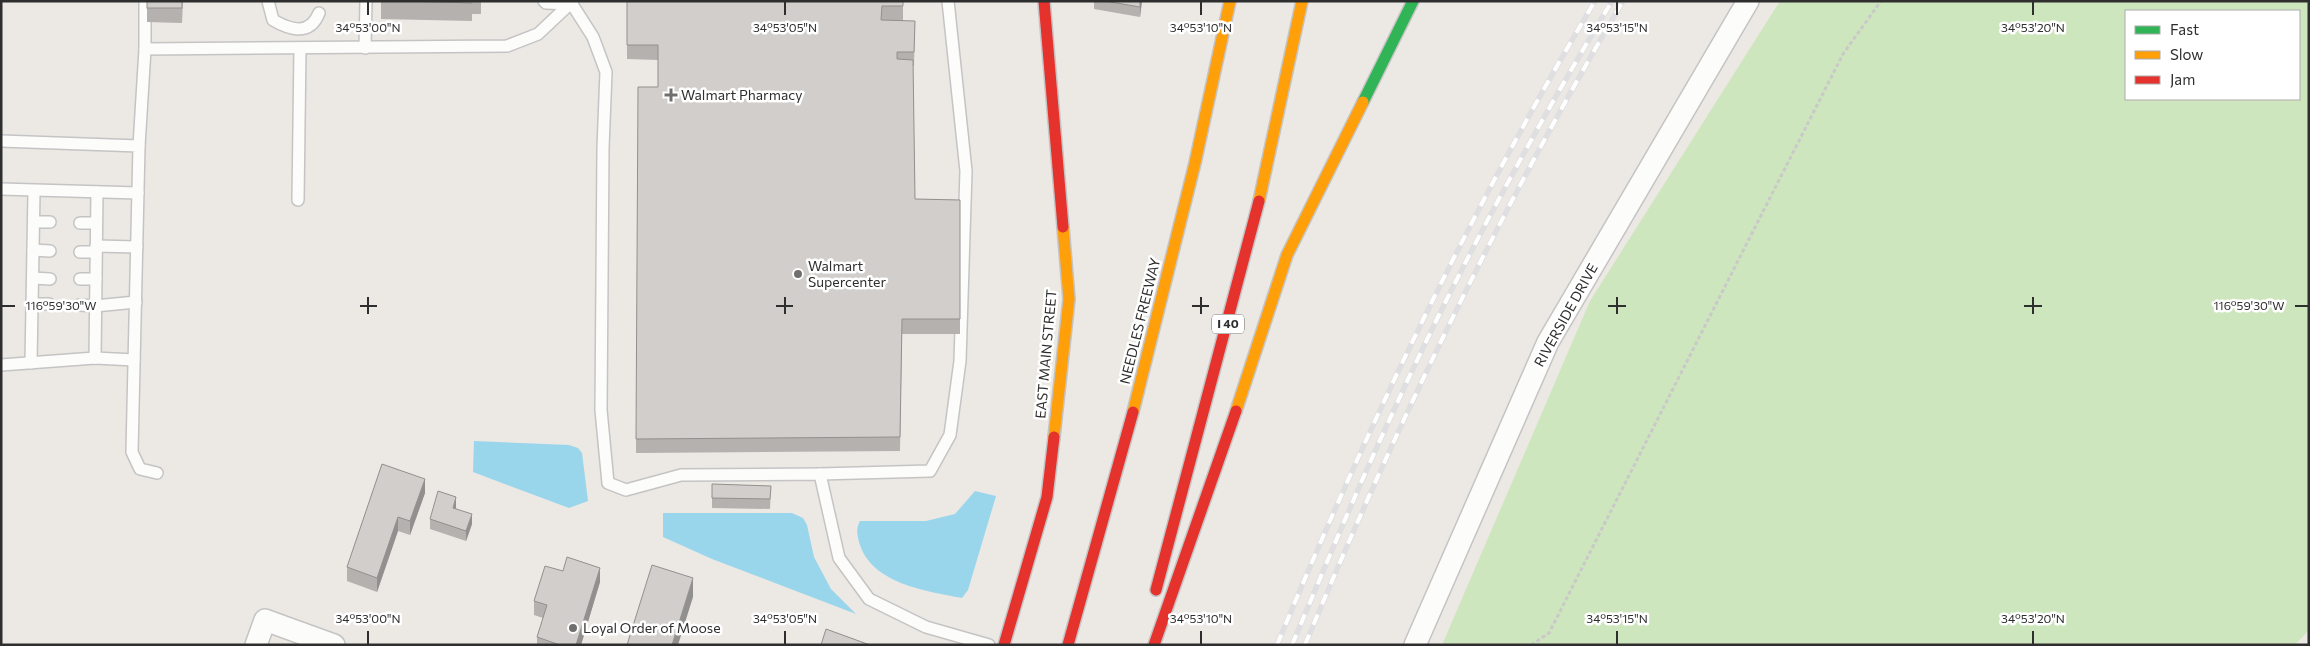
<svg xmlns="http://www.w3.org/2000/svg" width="2310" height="646" viewBox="0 0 2310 646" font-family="Commissioner,sans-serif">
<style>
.green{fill:#cee6be;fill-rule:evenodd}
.water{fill:#99d6ec}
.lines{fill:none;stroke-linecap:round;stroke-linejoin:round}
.lane-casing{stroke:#c5c4c5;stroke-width:14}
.street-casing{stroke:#c5c4c5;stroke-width:24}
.fast-casing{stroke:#c5c4c5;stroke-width:14}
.slow-casing{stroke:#c5c4c5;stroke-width:14}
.jam-casing{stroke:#c5c4c5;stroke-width:14}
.path{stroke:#c9c9c8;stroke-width:3;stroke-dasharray:4 2.5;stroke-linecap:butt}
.lane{stroke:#fcfcfb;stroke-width:11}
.street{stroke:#fcfcfb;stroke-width:21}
.fast{stroke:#30b455;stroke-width:11}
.slow{stroke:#ff9f0a;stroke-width:11}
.jam{stroke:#e5322d;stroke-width:11}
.rail-casing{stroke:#dfdfe1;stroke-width:5.5}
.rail{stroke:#fff;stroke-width:4;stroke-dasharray:11;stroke-linecap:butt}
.wall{fill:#b4b1af}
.shaded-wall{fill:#92908e}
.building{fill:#d1cecb;stroke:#92908e}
.ticks{fill:none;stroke:#2e2e2e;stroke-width:2}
.poi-dot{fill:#706f6e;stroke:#fff;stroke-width:2}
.labels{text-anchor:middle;stroke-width:5;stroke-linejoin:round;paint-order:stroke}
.shield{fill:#fff;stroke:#6d6d6d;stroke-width:1}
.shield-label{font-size:12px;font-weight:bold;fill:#2e2e2e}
.poi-label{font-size:14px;fill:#2e2e2e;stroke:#fff;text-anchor:start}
.street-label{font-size:14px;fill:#2e2e2e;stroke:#fff}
.ticks-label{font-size:12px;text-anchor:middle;fill:#2e2e2e;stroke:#fff;stroke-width:5;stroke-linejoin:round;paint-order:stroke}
</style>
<rect width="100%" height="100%" fill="#ece8e4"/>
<path class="green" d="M 1780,1 L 2309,1 L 2309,630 L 2295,645 L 1442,645 L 1590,301 ZM 2126,11 L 2299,11 L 2299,99 L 2126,99 Z"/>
<g class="water">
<path d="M 474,441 L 569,445 L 578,448 L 582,453 L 588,501 L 569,508 L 473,472 Z"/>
<path d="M 975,491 L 996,496 L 968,590 L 962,598 C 926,591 871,584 859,542 C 857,533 856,529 860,521 L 926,521 L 955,514 Z"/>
<path d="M 663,513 L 792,513 L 803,518 L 807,525 L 814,557 L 831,589 L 856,614 L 712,559 L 663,537 Z"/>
</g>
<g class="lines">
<defs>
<g id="lane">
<path d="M 145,1 L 145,49"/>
<path d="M 268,1 L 273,20 C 290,30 310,36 319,13"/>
<path d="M 544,1 L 546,3 L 570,4"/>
<path d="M 570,1 L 593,37 L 606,72 L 603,148 L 601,410 L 608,483 L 626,490 L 681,475 L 820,474 L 839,558 L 869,599 L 926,627 L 989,645"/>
<path d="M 365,48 L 366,1"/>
<path d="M 1,141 L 139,146 L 132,452 L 140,469 L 157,473"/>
<path d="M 139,146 L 145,49 L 507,46 L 538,34 L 573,1"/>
<path d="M 1,189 L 138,193"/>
<path d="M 298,200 L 300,48"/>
<path d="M 34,222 L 50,222"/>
<path d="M 80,223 L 96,223"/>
<path d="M 96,246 L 137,247"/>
<path d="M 33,250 L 50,251"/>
<path d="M 80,252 L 96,252"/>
<path d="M 33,278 L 50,279"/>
<path d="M 80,279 L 96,279"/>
<path d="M 33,304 L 49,304"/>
<path d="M 79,305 L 95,306 L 136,302"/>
<path d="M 95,358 L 97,192"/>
<path d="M 31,363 L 34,192"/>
<path d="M 1,365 L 95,358 L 134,360"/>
<path d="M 820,474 L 930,471 L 950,435 L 960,361 L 966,171 L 948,1"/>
</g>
<g id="street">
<path d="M 256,645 L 265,620 L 334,645"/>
<path d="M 1415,645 L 1548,342 L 1748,1"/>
</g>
<path id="fast" d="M 1363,102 L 1413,1"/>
<g id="slow">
<path d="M 1259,201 L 1302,1"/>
<path d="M 1236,411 L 1287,255 L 1363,102"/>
<path d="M 1133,412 L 1195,163 L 1230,1"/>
<path d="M 1054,437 L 1069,299 L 1063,227"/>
</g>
<g id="jam">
<path d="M 1044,1 L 1063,227"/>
<path d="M 1156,590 L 1259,201"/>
<path d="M 1004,645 L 1047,497 L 1054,437"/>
<path d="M 1068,645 L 1133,412"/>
<path d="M 1154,645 L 1236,411"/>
</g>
</defs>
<use href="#lane" class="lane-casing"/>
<use href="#street" class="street-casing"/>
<use href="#fast" class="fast-casing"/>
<use href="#slow" class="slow-casing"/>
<use href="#jam" class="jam-casing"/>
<path class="path" d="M 1531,645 L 1549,633 L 1843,54 L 1881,1"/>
<use href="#lane" class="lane"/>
<use href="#street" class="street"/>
<use href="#fast" class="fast"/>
<use href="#slow" class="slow"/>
<use href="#jam" class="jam"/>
<defs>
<g id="rail">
<path d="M 1277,645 C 1369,423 1472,207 1595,1"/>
<path d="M 1292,645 C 1325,567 1357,489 1393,412 C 1457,271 1532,134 1612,1"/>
<path d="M 1305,645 C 1397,423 1501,208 1623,1"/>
</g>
</defs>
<use href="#rail" class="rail-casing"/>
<use href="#rail" class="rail"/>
</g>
<g class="wall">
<path d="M 147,1 L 183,1 L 182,23 L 147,22 Z"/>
<path d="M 381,1 L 481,1 L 481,14 L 472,14 L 472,21 L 381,19 Z"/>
<path d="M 627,1 L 903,1 L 903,21 L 890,21 L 915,21 L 914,66 L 913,66 L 915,199 L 960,200 L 960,334 L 902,334 L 900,451 L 636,453 L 636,439 L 658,87 L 658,60 L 627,59 Z"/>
<path d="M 1094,1 L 1142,1 L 1140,17 L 1094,9 Z"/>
<path d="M 382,464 L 425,493 L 410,535 L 398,531 L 377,592 L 347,581 L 347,567 Z"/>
<path d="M 771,486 L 770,509 L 712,508 L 712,498 Z"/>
<path d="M 456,507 L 456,508 L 472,524 L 466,541 L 430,529 L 430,519 Z"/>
<path d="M 563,571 L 600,582 L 581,645 L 537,645 L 537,637 L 543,618 L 534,615 L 534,601 Z"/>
</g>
<g class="shaded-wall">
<path d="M 1140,1 L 1142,1 L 1140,17 Z"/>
<path d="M 425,479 L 425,493 L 410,535 L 410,521 Z"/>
<path d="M 456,497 L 456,507 L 453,517 L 453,508 Z"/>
<path d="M 472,514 L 472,524 L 466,541 L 466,531 Z"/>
<path d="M 398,517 L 398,531 L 377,592 L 377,578 Z"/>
<path d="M 600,568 L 600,582 L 581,645 L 576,645 Z"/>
<path d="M 693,578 L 693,597 L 678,645 L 672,645 Z"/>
</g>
<g class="building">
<rect x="147" y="1" width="35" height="7"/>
<path d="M 406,1 L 472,1 L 472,3 Z"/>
<path d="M 627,1 L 903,1 L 903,6 L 882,6 L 881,20 L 915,21 L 914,52 L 897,52 L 897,59 L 913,60 L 915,199 L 960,200 L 960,319 L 902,319 L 900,437 L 636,439 L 638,87 L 658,87 L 658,45 L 627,45 Z"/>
<path d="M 1105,1 L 1140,1 L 1140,7 Z"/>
<path d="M 382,464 L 425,479 L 410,521 L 398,517 L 377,578 L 347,567 Z"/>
<path d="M 712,484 L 771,486 L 770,499 L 712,498 Z"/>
<path d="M 438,491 L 456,497 L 453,508 L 472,514 L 466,531 L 430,519 Z"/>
<path d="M 567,557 L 600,568 L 576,645 L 560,645 L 537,637 L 547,605 L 534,601 L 545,566 L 563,571 Z"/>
<path d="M 652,565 L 693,578 L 672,645 L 627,645 Z"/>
<path d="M 826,629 L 870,645 L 821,645 Z"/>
</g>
<path class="ticks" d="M 368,2 L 368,15M 785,2 L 785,15M 1201,2 L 1201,15M 1617,2 L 1617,15M 2033,2 L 2033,15M 368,297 L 368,314M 785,297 L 785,314M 1201,297 L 1201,314M 1617,297 L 1617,314M 2033,297 L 2033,314M 2,306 L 15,306M 360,306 L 377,306M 776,306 L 793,306M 1192,306 L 1209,306M 1608,306 L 1626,306M 2024,306 L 2042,306M 2295,306 L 2308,306M 368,631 L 368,644M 785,631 L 785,644M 1201,631 L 1201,644M 1617,631 L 1617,644M 2033,631 L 2033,644"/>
<g class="poi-dot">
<path d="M668.5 87.5h5v5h5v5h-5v5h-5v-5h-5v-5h5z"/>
<circle cx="798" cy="274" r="5"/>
<circle cx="573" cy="628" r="5"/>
</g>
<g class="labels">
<rect class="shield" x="1212" y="314.5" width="32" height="19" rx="4"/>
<g class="shield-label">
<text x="1228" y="328">I 40</text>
</g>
<g class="poi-label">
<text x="681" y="100">Walmart Pharmacy</text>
<text x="808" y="271">Walmart<tspan x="808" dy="16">Supercenter</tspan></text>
<text x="583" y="633">Loyal Order of Moose</text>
</g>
<g class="street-label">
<text transform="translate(1566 315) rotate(-61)" y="5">RIVERSIDE DRIVE</text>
<text transform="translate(1140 321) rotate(-76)" y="5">NEEDLES FREEWAY</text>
<text transform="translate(1046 354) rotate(-85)" y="5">EAST MAIN STREET</text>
</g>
</g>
<g class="ticks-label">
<text x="368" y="32">34°53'00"N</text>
<text x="785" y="32">34°53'05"N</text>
<text x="1201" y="32">34°53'10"N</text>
<text x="1617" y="32">34°53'15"N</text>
<text x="2033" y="32">34°53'20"N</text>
<text x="2249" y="310">116°59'30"W</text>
<text x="61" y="310">116°59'30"W</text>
<text x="368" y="623">34°53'00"N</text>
<text x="785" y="623">34°53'05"N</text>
<text x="1201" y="623">34°53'10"N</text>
<text x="1617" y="623">34°53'15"N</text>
<text x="2033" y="623">34°53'20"N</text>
</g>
<rect width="2310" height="646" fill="none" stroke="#2e2e2e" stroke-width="5"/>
<rect x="2125" y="10" width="175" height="90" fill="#ffffff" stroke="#ababab"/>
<rect x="2135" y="26" width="25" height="8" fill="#30b455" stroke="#ababab"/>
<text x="2170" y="35" font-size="15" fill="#2e2e2e">Fast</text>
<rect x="2135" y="51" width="25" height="8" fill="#ff9f0a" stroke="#ababab"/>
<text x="2170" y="60" font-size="15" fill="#2e2e2e">Slow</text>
<rect x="2135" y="76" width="25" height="8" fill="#e5322d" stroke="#ababab"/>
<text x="2170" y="85" font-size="15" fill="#2e2e2e">Jam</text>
</svg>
